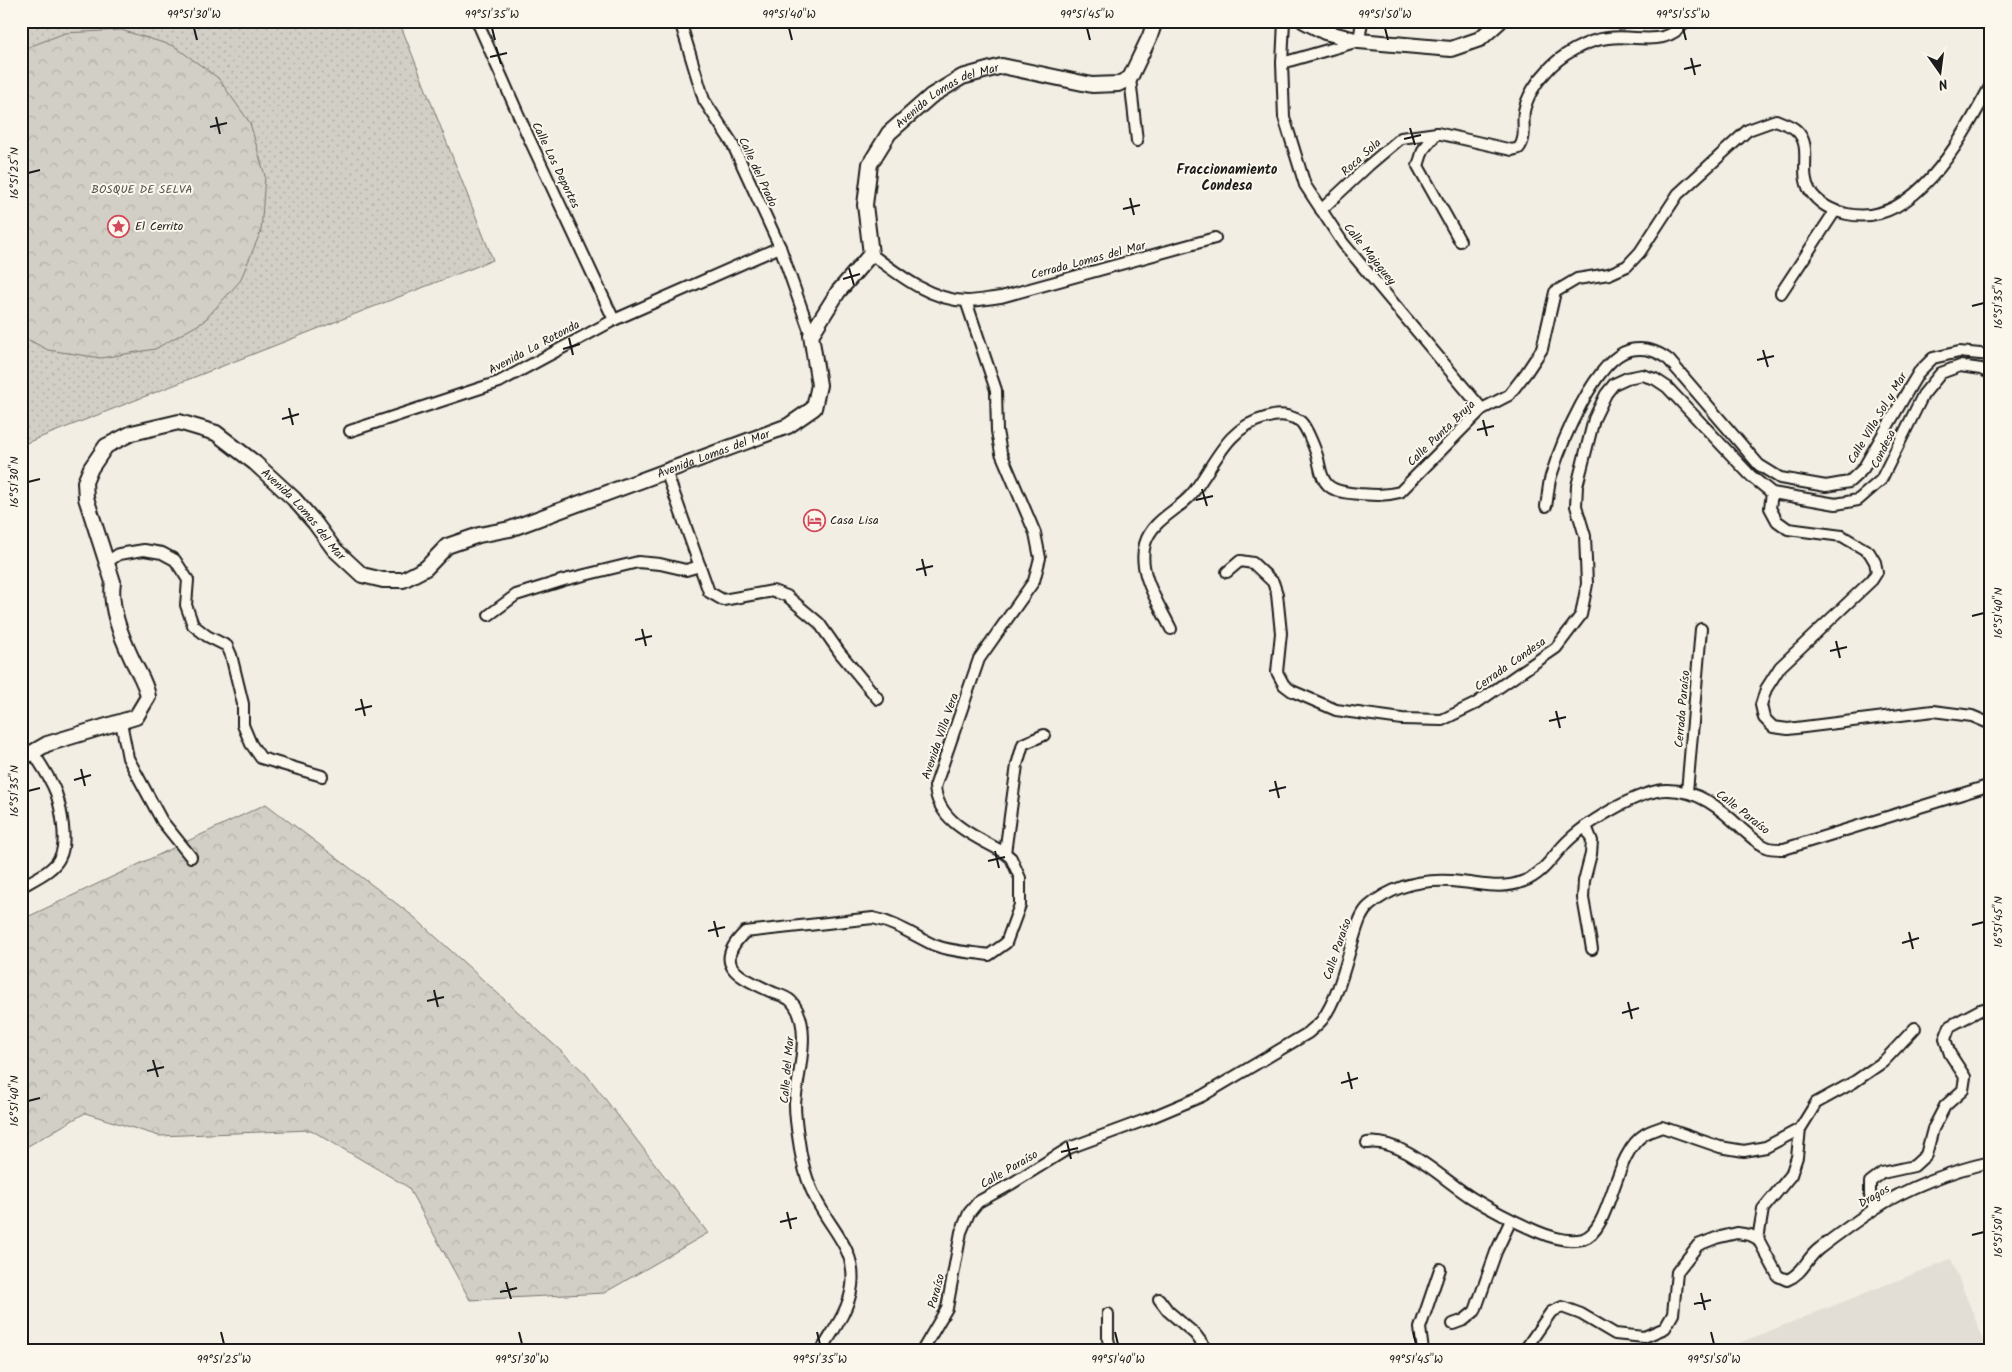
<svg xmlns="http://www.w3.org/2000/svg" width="2012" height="1372" viewBox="0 0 2012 1372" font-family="Kalam,sans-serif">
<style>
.built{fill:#e2ded5}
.grass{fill:url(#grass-dots);stroke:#777671}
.forest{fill:url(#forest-crowns);stroke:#777671}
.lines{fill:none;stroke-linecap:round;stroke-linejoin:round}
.minor-casing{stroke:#1c1c1c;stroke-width:14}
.secondary-casing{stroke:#1c1c1c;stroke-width:18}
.minor{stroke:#fbf7ec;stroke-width:10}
.secondary{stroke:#fbf7ec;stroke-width:14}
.ticks{fill:none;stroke:#1c1c1c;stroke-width:2}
.labels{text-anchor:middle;stroke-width:4;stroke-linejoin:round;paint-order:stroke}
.street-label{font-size:12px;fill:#1c1c1c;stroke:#fbf7ec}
.park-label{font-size:12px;fill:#53524f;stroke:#fbf7ec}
.poi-label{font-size:12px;fill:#1c1c1c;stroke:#fbf7ec;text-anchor:start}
.neighbourhood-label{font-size:14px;font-weight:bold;fill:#1c1c1c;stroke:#fbf7ec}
.neatline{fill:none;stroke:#1c1c1c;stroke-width:2}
.ticks-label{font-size:12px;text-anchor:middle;fill:#1c1c1c}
</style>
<defs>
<pattern id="grass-dots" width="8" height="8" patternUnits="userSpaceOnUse" patternTransform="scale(1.25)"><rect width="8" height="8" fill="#d2cfc6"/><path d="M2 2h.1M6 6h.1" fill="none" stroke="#b4b1aa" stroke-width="1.8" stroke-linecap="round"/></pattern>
<pattern id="forest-crowns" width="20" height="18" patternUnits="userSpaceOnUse" patternTransform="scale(1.25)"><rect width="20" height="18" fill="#d2cfc6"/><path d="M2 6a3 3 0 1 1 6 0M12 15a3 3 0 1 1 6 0" fill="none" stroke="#b4b1aa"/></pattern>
</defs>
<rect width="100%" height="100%" fill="#f2eee4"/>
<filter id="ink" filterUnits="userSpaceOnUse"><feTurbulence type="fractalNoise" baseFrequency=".02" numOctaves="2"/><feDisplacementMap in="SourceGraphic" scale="10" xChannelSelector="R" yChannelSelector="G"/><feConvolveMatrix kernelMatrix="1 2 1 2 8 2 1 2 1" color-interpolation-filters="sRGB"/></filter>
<g filter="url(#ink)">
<path class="built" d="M 1951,1259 L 1988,1351 L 1742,1351 L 1739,1343 Z"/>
<path class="grass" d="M 21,21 L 399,21 L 493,260 L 21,445 Z"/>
<g class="forest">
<path d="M 121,30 L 174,46 L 218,78 L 250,123 L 265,176 L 261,231 L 240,281 L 203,322 L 155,349 L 101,358 L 48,350 L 21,336 L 21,50 L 65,33 Z"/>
<path d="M 266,804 L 414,917 L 586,1074 L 708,1233 L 604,1293 L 470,1300 L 408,1187 L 311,1130 L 159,1136 L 85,1113 L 21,1150 L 21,920 Z"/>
</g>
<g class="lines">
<defs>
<g id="minor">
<path d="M 477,21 L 527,134 L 614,320"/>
<path d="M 680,21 L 704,100 L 732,143 L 780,247 L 811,335"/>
<path d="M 1284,21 L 1282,63 L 1284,117 L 1305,185 L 1343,243 L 1482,409"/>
<path d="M 1282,63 L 1359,41 L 1362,21"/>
<path d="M 1130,78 L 1137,141"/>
<path d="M 1437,133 L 1423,150 L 1418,166 L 1460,241"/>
<path d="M 1321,210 L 1369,165 L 1401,138 L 1437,133 L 1512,150 L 1519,148 C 1527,137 1522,124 1524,111 C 1527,97 1536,82 1546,72 C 1560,55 1587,40 1608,38 C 1638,34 1665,49 1686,21"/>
<path d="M 871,254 C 899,275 930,300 967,301 C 978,301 990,298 1001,297 L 1215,238"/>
<path d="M 1781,293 L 1835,211"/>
<path d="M 350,431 L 499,382 L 614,320 L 780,247"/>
<path d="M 666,471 L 709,592 L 723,600 L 773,591 L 787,596 L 819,623 L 840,653 L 878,699"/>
<path d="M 1772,493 L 1770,508 L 1777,521 L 1788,529 L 1842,536 L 1869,552 L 1875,562 L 1877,572 L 1872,580 L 1780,667 L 1766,689 L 1761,705 L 1764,718 L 1773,727 L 1788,729 L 1933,711 L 1972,716 L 1991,724"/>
<path d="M 1546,506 C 1548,497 1548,486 1551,476 C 1561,444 1595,359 1630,350 C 1646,347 1657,351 1669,360 L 1759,465 L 1780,478 L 1826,486 L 1849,482 L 1863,469 L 1910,387 L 1919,372 L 1933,358 L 1959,352 L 1991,355"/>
<path d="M 107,562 L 119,554 L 144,550 L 162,553 L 175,560 L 188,580 L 186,605 L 193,625 L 207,636 L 227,646 L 231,655 L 243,704 L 243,725 L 251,744 L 261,758 L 322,776"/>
<path d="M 1227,572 L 1240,561 L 1253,563 L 1273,582 L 1277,594 L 1281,633 L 1277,672 L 1284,685 L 1292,691 L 1336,710 L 1402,719 L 1442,720 L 1475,704 L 1556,648 L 1581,615 L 1587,584 L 1585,536 L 1576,506 L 1577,486 L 1594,419 L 1606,394 L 1614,384 L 1627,378 L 1642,375 L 1655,379 L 1667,387 L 1751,476 L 1772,493 L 1836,504 L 1858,500 L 1881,480 L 1923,395 L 1941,373 L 1960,366 L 1981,369 L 1991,374"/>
<path d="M 489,615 L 516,595 L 564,580 L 638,562 L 660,564 L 686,570 L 700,566"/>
<path d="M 1171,629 C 1159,604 1137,573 1145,544 C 1152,520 1176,512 1191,495 C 1214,467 1226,427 1265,418 C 1272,416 1279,414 1287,416 C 1291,417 1298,419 1301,422 C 1307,428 1316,451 1318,459 C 1320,467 1321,478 1327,484 C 1333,492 1349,493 1359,494 C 1375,495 1384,496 1400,492 L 1482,409 L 1509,395 L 1526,373 L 1542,349 L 1555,292 L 1577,279 L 1609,274 L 1627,266 L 1640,252 L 1678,194 L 1748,130 L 1776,120 C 1782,123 1791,125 1796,130 C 1814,146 1798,171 1810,191 C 1819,204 1832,211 1847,214 C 1916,229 1964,134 1991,85"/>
<path d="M 121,722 L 128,758 L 162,821 L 191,857"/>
<path d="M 1687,792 L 1701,629"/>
<path d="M 1586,826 L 1592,841 L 1591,854 L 1584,881 L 1583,898 L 1592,949"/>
<path d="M 1005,853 L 1017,765 L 1023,744 L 1044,735"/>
<path d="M 21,887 C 34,879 54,871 60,857 C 68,842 61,808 56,793 C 51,779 41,765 33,752"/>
<path d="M 1367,1143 C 1403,1138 1443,1180 1472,1198 C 1492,1210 1513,1221 1536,1231 C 1550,1237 1568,1243 1583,1239 C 1612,1230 1613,1153 1645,1134 C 1650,1131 1657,1129 1662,1127 L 1720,1147 L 1744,1151 L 1766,1147 L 1800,1129 L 1816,1103 L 1854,1082 L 1883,1062 L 1915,1028"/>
<path d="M 1874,1209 L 1870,1195 L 1870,1182 L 1882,1173 L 1914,1166 L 1926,1155 L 1933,1129 L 1945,1106 L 1963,1090 L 1965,1077 L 1950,1054 L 1945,1039 L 1950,1026 L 1980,1010 L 1991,1007"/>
<path d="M 1758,1239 L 1763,1209 L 1791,1175 L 1797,1157 L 1800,1129"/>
<path d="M 1159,1299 L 1168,1311 L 1195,1334 L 1208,1351"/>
<path d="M 1108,1314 L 1108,1339 L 1111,1351"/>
<path d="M 1453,1324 L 1464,1320 L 1475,1311 L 1496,1252 L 1511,1220"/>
<path d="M 821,1351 C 833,1331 849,1310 852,1286 C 856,1253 837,1236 822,1210 C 810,1191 802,1165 799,1142 C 797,1130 795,1116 795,1104 C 797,1075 814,1025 791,1001 C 787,997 780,995 774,993 C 743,978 709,967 745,932 L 873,918 C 896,923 913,935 934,945 C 951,952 971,952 989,955 L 1006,943 L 1020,905 L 1020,878 L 1011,858 L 1005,853 C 977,837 938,823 935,787 L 979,659 L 1034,581 L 1040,558 L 1035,533 L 1001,453 L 997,431 L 996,390 L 966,301"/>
<path d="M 922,1351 L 947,1308 L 961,1232 L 969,1213 L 978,1202 L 1011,1184 L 1069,1148 L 1145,1120 L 1202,1096 L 1308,1033 C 1312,1029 1318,1025 1322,1020 C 1338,998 1345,966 1353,940 C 1357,928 1360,914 1369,906 C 1395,884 1427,878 1461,882 C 1482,884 1503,890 1524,881 C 1541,875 1551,859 1563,846 C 1582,825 1638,790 1667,790 C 1699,790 1720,808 1742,829 C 1750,836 1759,845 1769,848 C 1774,849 1780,849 1784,849 L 1991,785"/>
<path d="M 1423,1351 L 1420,1328 L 1440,1269"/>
<path d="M 1524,1351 L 1551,1312 L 1562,1307 L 1581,1314 L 1615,1334 L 1644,1337 L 1665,1328 L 1673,1314 L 1677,1272 L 1698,1245 L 1716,1238 L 1737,1233 L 1750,1235 L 1758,1239 L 1778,1276 L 1787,1280 C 1804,1273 1806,1258 1820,1248 C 1837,1235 1855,1222 1873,1210 C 1905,1188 1953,1170 1991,1162"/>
</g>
<g id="secondary">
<path d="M 1304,21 L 1325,32 L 1359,41 L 1451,49 L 1480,39 L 1500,21"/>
<path id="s1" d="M 21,759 L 47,744 L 136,717 L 148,697 C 146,682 137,671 131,657 C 121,636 109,606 113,582 L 86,498 L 85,482 L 91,468 L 106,446 L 132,433 L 179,422 L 216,433 L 255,463 L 294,499 L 315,523 L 334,549 L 362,575 L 383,580 L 403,580 L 426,568 L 447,546 L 479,535 L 510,529 L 788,426 L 814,408 L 819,385 L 811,335 L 838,292 L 871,254 L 865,205 L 870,164 L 889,133 L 931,96 L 962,77 L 1002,66 L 1092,85 L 1118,84 L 1130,78 L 1150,36 L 1155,21"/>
</g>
</defs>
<use href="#minor" class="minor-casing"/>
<use href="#secondary" class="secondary-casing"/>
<use href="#minor" class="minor"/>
<use href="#secondary" class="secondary"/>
</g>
</g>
<path class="ticks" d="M 194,28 L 197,40M 492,28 L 495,40M 789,28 L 792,40M 1087,28 L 1090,40M 1385,28 L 1388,40M 1683,28 L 1686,40M 496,47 L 501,64M 490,57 L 507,53M 1691,58 L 1695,75M 1684,69 L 1701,65M 216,117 L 220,134M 210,127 L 227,123M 1410,128 L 1415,145M 1404,139 L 1421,135M 28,173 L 40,170M 1130,198 L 1134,215M 1123,209 L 1140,205M 849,268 L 854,285M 843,279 L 860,274M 1972,306 L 1984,303M 569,338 L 573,355M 563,349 L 580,344M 1763,350 L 1768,367M 1757,360 L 1774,356M 289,408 L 293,425M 282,419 L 299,414M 1483,420 L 1487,436M 1477,430 L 1494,426M 28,482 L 40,479M 1202,489 L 1207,506M 1196,500 L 1213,496M 922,559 L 926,576M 916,570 L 933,566M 1972,616 L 1984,613M 642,629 L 646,646M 635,640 L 652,636M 1836,641 L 1840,658M 1830,651 L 1847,647M 361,699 L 365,716M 355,710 L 372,706M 1556,711 L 1560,728M 1549,721 L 1566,717M 81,769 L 85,786M 74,780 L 91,775M 1275,781 L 1279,798M 28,791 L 40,788M 1269,791 L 1286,787M 995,851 L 999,868M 988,861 L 1005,857M 714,921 L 718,937M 1972,925 L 1984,922M 708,931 L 725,927M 1909,932 L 1913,949M 1902,943 L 1919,938M 434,990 L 438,1007M 427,1001 L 444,997M 1628,1002 L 1632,1019M 1622,1013 L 1639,1008M 153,1060 L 158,1077M 147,1071 L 164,1067M 1348,1072 L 1352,1089M 1341,1083 L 1358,1078M 28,1101 L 40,1098M 1067,1142 L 1071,1159M 1061,1152 L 1078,1148M 787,1212 L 791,1229M 780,1222 L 797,1218M 1972,1235 L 1984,1232M 506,1282 L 511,1299M 500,1292 L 517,1288M 1701,1293 L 1705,1310M 1694,1304 L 1711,1300M 221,1332 L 224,1344M 519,1332 L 522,1344M 817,1332 L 820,1344M 1115,1332 L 1118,1344M 1413,1332 L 1416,1344M 1711,1332 L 1714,1344"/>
<defs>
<symbol id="sight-ring" viewBox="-11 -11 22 22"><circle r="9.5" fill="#fbf7ec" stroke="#d1495b" stroke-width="1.5"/><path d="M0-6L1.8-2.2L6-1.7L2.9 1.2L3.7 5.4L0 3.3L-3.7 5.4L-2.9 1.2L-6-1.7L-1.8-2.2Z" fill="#d1495b"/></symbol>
<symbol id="hotel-ring" viewBox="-11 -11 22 22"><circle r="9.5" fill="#fbf7ec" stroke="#d1495b" stroke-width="1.5"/><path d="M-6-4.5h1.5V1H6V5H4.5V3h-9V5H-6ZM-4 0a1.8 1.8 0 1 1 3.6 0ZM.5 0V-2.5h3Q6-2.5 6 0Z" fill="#d1495b"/></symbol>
</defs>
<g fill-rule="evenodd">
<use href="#sight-ring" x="106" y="214" width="25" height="25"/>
<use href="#hotel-ring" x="802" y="508" width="25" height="25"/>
</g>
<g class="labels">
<g class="street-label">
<text dy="4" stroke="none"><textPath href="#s1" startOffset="1599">Avenida Lomas del Mar</textPath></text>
<text transform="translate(1361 157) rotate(-42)" y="4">Roca Sola</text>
<text transform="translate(556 165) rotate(64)" y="4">Calle Los Deportes</text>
<text transform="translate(758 172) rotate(65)" y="4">Calle del Prado</text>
<text transform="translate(1370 254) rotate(51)" y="4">Calle Majaguey</text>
<text transform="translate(1088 260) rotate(-15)" y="4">Cerrada Lomas del Mar</text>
<text transform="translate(534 347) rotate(-28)" y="4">Avenida La Rotonda</text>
<text transform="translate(1877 418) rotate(-59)" y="4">Calle Villa Sol y Mar</text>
<text transform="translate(1441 433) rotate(-44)" y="4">Calle Punta Bruja</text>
<text transform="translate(1883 449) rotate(-64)" y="4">Condesa</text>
<text dy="4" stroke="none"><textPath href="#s1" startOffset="1115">Avenida Lomas del Mar</textPath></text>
<text dy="4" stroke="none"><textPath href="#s1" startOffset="650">Avenida Lomas del Mar</textPath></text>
<text transform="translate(1510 664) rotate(-35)" y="4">Cerrada Condesa</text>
<text transform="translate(1682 709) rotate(-85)" y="4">Cerrada Paraíso</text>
<text transform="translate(940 736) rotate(-71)" y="4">Avenida Villa Vera</text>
<text transform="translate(1743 812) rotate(38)" y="4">Calle Paraíso</text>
<text transform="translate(1337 949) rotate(-71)" y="4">Calle Paraíso</text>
<text transform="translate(787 1070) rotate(-85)" y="4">Calle del Mar</text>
<text transform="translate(1009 1169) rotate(-30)" y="4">Calle Paraíso</text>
<text transform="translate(1874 1196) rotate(-30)" y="4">Dragos</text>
<text transform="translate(936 1291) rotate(-75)" y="4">Paraíso</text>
</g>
<g class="park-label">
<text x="142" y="193">BOSQUE DE SELVA</text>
</g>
<g class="poi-label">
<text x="135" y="230">El Cerrito</text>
<text x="830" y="524">Casa Lisa</text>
</g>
<g class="neighbourhood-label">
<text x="1227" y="174">Fraccionamiento<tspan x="1227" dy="16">Condesa</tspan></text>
</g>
</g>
<rect width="2012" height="1372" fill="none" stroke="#fbf7ec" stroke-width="55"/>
<g transform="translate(1940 72) rotate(166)" stroke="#fbf7ec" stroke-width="4" paint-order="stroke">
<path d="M0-4L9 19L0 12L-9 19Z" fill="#1c1c1c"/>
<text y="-8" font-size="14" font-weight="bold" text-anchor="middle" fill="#1c1c1c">N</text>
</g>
<rect x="28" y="28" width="1956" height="1316" class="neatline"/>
<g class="ticks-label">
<text x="194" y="18">99°51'30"W</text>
<text x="492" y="18">99°51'35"W</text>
<text x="789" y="18">99°51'40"W</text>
<text x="1087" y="18">99°51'45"W</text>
<text x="1385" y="18">99°51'50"W</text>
<text x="1683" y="18">99°51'55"W</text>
<text transform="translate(14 173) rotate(-90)" y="4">16°51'25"N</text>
<text transform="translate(1998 303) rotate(-90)" y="4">16°51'35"N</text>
<text transform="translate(14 482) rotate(-90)" y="4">16°51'30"N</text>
<text transform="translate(1998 613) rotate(-90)" y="4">16°51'40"N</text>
<text transform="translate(14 791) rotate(-90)" y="4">16°51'35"N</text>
<text transform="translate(1998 922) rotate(-90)" y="4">16°51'45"N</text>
<text transform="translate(14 1101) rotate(-90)" y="4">16°51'40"N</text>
<text transform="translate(1998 1232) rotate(-90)" y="4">16°51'50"N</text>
<text x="224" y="1363">99°51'25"W</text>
<text x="522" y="1363">99°51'30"W</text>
<text x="820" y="1363">99°51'35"W</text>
<text x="1118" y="1363">99°51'40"W</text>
<text x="1416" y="1363">99°51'45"W</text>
<text x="1714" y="1363">99°51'50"W</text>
</g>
</svg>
